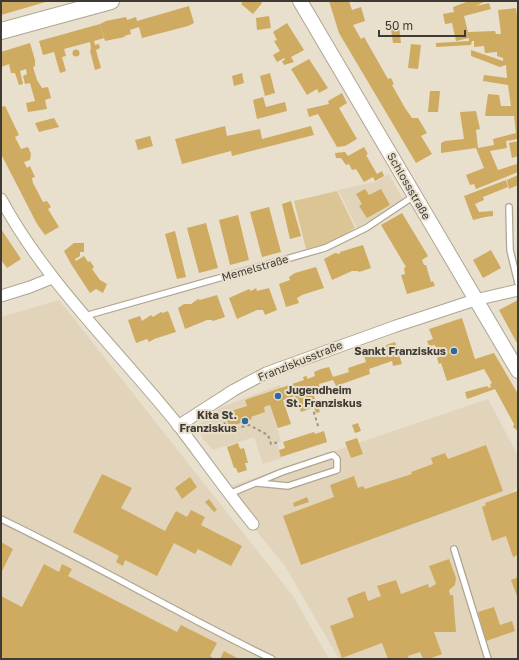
<svg xmlns="http://www.w3.org/2000/svg" width="519" height="660" viewBox="0 0 519 660" font-family="'Golos Text',sans-serif">
<style>
.built{fill:#e1d4ba}
.green{fill:#dcc594}
.building{fill:#ceab60}
.lines{fill:none;stroke-linecap:round;stroke-linejoin:round}
.service-casing{stroke:#aea593;stroke-width:8}
.minor-casing{stroke:#aea593;stroke-width:13}
.tertiary-casing{stroke:#aea593;stroke-width:16}
.secondary-casing{stroke:#aea593;stroke-width:18}
.path{stroke:#9b9587;stroke-width:2;stroke-dasharray:3 3;stroke-linecap:butt}
.service{stroke:#fff;stroke-width:5.5}
.minor{stroke:#fff;stroke-width:11}
.tertiary{stroke:#fff;stroke-width:14}
.secondary{stroke:#fff;stroke-width:16}
.poi-dot{fill:#2d689f;stroke:#e8dfcc;stroke-width:1.5}
.labels{text-anchor:middle;stroke-width:4;stroke-linejoin:round;paint-order:stroke}
.street-label{font-size:11px;fill:#3f3b34;stroke:#e8dfcc}
.poi-label{font-size:11px;font-weight:bold;fill:#3f3b34;stroke:#e8dfcc;text-anchor:end}
</style>
<rect width="100%" height="100%" fill="#e8dfcc"/>
<g class="built">
<path d="M 389,174 L 403,200 L 357,228 L 338,190 L 375,182 Z"/>
<path d="M 59,300 L 293,596 L 329,659 L 1,659 L 1,317 Z"/>
<path d="M 280,385 L 285,400 L 281,400 L 289,425 L 277,428 L 281,441 L 277,443 L 282,458 L 263,464 L 254,437 L 213,450 L 202,438 L 198,425 L 207,417 L 222,407 Z"/>
<path d="M 488,399 L 518,456 L 518,487 L 512,492 L 518,500 L 518,659 L 339,659 L 285,566 L 222,489 Z"/>
</g>
<path class="green" d="M 337,191 L 355,228 L 331,243 L 306,249 L 294,201 Z"/>
<g class="building">
<path d="M 1,1 L 49,1 L 1,15 Z"/>
<path d="M 243,1 L 260,1 L 262,3 L 253,14 L 241,4 Z"/>
<path d="M 329,1 L 349,1 L 352,10 L 361,7 L 365,21 L 353,25 L 361,39 L 364,37 L 388,79 L 391,78 L 394,84 L 392,85 L 405,108 L 412,118 L 418,118 L 427,133 L 421,136 L 432,154 L 416,163 L 339,33 Z"/>
<path d="M 469,1 L 486,1 L 476,6 L 489,3 L 491,9 L 464,16 L 468,32 L 495,31 L 496,34 L 501,34 L 498,10 L 516,8 L 518,23 L 518,139 L 506,141 L 507,148 L 490,151 L 498,170 L 517,164 L 518,172 L 476,189 L 474,184 L 470,185 L 466,175 L 484,168 L 476,148 L 441,153 L 441,143 L 445,141 L 464,139 L 460,112 L 476,111 L 480,129 L 476,130 L 478,148 L 494,145 L 493,139 L 516,133 L 514,116 L 485,116 L 488,94 L 499,95 L 501,106 L 511,106 L 508,85 L 483,81 L 484,75 L 507,78 L 506,65 L 500,67 L 471,56 L 471,50 L 503,61 L 503,58 L 497,56 L 497,52 L 485,53 L 484,46 L 474,47 L 474,41 L 472,41 L 471,45 L 436,47 L 436,43 L 469,41 L 469,38 L 456,41 L 452,23 L 445,24 L 443,14 L 454,12 L 453,7 Z"/>
<path d="M 189,6 L 194,23 L 188,26 L 142,38 L 139,27 L 130,30 L 131,34 L 124,36 L 125,37 L 105,41 L 100,24 L 106,21 L 126,17 L 127,20 L 136,17 L 137,21 Z"/>
<path d="M 269,16 L 271,28 L 257,30 L 256,18 Z"/>
<path d="M 287,23 L 304,50 L 291,57 L 294,62 L 284,65 L 282,61 L 285,60 L 284,58 L 277,62 L 273,55 L 280,51 L 274,41 L 277,40 L 273,32 Z"/>
<path d="M 100,24 L 104,38 L 94,41 L 95,45 L 99,44 L 100,48 L 96,50 L 101,68 L 95,70 L 90,51 L 91,48 L 90,42 L 64,49 L 66,56 L 62,57 L 66,71 L 60,73 L 54,52 L 43,55 L 39,41 Z"/>
<path d="M 399,27 L 401,43 L 393,43 L 391,29 Z"/>
<path d="M 30,43 L 35,60 L 35,66 L 33,67 L 37,80 L 42,88 L 48,87 L 51,98 L 45,100 L 47,109 L 28,112 L 26,103 L 35,101 L 30,83 L 25,84 L 23,76 L 27,74 L 26,69 L 20,71 L 23,84 L 19,85 L 15,73 L 11,73 L 9,64 L 1,67 L 1,52 Z"/>
<path d="M 411,44 L 421,45 L 418,69 L 408,68 Z"/>
<circle cx="76" cy="53" r="3.5"/>
<path d="M 309,59 L 328,88 L 319,93 L 317,89 L 307,95 L 291,69 Z"/>
<path d="M 242,73 L 244,83 L 234,86 L 232,76 Z"/>
<path d="M 270,73 L 275,93 L 265,96 L 260,76 Z"/>
<path d="M 430,91 L 440,91 L 438,112 L 428,112 Z"/>
<path d="M 342,93 L 347,103 L 339,108 L 357,139 L 345,146 L 337,147 L 318,114 L 309,117 L 307,109 L 329,104 L 328,101 Z"/>
<path d="M 263,97 L 266,107 L 285,102 L 287,111 L 257,119 L 253,100 Z"/>
<path d="M 5,106 L 19,135 L 15,137 L 21,149 L 28,147 L 31,154 L 30,160 L 24,162 L 27,168 L 30,166 L 35,177 L 32,178 L 33,183 L 43,202 L 47,201 L 51,207 L 48,209 L 59,227 L 45,235 L 37,224 L 1,154 L 1,107 Z"/>
<path d="M 54,118 L 59,127 L 39,132 L 35,123 Z"/>
<path d="M 225,126 L 227,136 L 260,129 L 262,139 L 311,126 L 314,135 L 232,156 L 231,151 L 182,164 L 175,139 Z"/>
<path d="M 150,136 L 153,146 L 138,150 L 135,140 Z"/>
<path d="M 518,141 L 518,156 L 512,158 L 509,143 Z"/>
<path d="M 364,147 L 368,154 L 366,155 L 377,174 L 382,171 L 384,176 L 375,181 L 373,177 L 364,182 L 356,169 L 352,170 L 349,164 L 346,165 L 341,158 L 336,158 L 335,153 L 345,152 L 348,156 Z"/>
<path d="M 518,175 L 518,185 L 509,189 L 507,180 Z"/>
<path d="M 506,180 L 508,187 L 483,197 L 484,200 L 475,204 L 479,212 L 493,211 L 493,216 L 485,217 L 473,220 L 464,196 Z"/>
<path d="M 365,189 L 369,195 L 381,189 L 390,205 L 367,218 L 359,206 L 362,204 L 356,194 Z"/>
<path d="M 291,201 L 301,236 L 290,239 L 282,204 Z"/>
<path d="M 269,207 L 281,252 L 262,257 L 250,212 Z"/>
<path d="M 402,213 L 428,256 L 422,260 L 424,265 L 426,265 L 431,282 L 433,281 L 435,286 L 407,294 L 401,275 L 405,274 L 404,268 L 406,267 L 381,225 Z"/>
<path d="M 238,215 L 249,260 L 230,265 L 219,220 Z"/>
<path d="M 206,223 L 218,268 L 199,273 L 187,228 Z"/>
<path d="M 1,229 L 21,259 L 7,268 L 1,260 Z"/>
<path d="M 175,231 L 186,277 L 177,279 L 165,234 Z"/>
<path d="M 74,243 L 84,243 L 84,252 L 80,252 L 80,256 L 75,259 L 76,261 L 84,256 L 88,262 L 90,261 L 94,267 L 92,269 L 100,280 L 107,284 L 103,293 L 96,289 L 90,293 L 71,264 L 64,251 Z"/>
<path d="M 363,245 L 371,268 L 359,272 L 358,271 L 352,271 L 332,280 L 324,259 L 335,253 L 340,254 L 340,252 Z"/>
<path d="M 491,250 L 501,268 L 483,278 L 473,260 Z"/>
<path d="M 316,267 L 324,288 L 302,295 L 297,298 L 299,303 L 286,307 L 279,284 L 290,280 L 289,277 L 295,273 Z"/>
<path d="M 256,288 L 257,291 L 269,288 L 277,310 L 265,315 L 263,310 L 257,310 L 237,319 L 229,298 L 249,289 L 251,291 Z"/>
<path d="M 217,295 L 225,317 L 213,321 L 212,320 L 207,320 L 185,329 L 178,308 L 184,304 L 191,304 L 198,299 L 200,300 Z"/>
<path d="M 518,300 L 518,345 L 499,310 Z"/>
<path d="M 168,311 L 176,332 L 154,339 L 149,342 L 147,339 L 136,343 L 128,320 L 140,316 L 142,321 L 151,315 L 153,317 L 161,312 L 163,313 Z"/>
<path d="M 462,318 L 475,359 L 494,353 L 518,394 L 518,431 L 513,427 L 514,424 L 495,389 L 467,399 L 465,392 L 487,386 L 489,388 L 491,387 L 490,384 L 492,383 L 484,369 L 447,381 L 441,363 L 439,364 L 437,358 L 439,357 L 434,349 L 436,348 L 435,345 L 429,346 L 427,341 L 433,339 L 429,329 Z"/>
<path d="M 395,342 L 402,364 L 393,366 L 392,361 L 369,369 L 370,374 L 336,386 L 333,380 L 319,384 L 320,388 L 312,391 L 320,412 L 316,413 L 314,407 L 301,412 L 295,396 L 283,400 L 291,424 L 278,428 L 270,405 L 264,407 L 265,412 L 251,417 L 252,419 L 229,427 L 225,413 L 247,406 L 245,400 L 304,380 L 303,377 L 307,376 L 307,379 L 315,376 L 314,372 L 321,369 L 329,367 L 333,377 L 349,372 L 348,368 L 366,362 L 364,356 L 387,348 L 386,345 Z"/>
<path d="M 358,423 L 361,431 L 355,433 L 352,425 Z"/>
<path d="M 324,431 L 327,442 L 281,457 L 279,450 L 285,448 L 283,442 L 314,432 L 315,434 Z"/>
<path d="M 357,438 L 363,454 L 351,458 L 345,442 Z"/>
<path d="M 238,443 L 240,449 L 244,448 L 248,463 L 245,463 L 247,470 L 238,473 L 236,468 L 234,468 L 227,447 Z"/>
<path d="M 486,445 L 503,491 L 301,565 L 283,516 L 334,497 L 330,485 L 354,476 L 358,488 L 363,486 L 365,489 L 412,474 L 411,472 L 433,464 L 431,458 L 445,453 L 448,459 Z"/>
<path d="M 102,474 L 132,488 L 121,508 L 165,531 L 176,511 L 187,517 L 191,510 L 205,517 L 201,525 L 242,546 L 231,566 L 198,549 L 195,554 L 174,543 L 157,576 L 125,560 L 123,566 L 116,562 L 119,556 L 73,532 Z"/>
<path d="M 190,477 L 197,487 L 182,499 L 175,488 Z"/>
<path d="M 517,491 L 518,555 L 513,557 L 506,536 L 492,541 L 482,507 L 486,505 L 485,503 Z"/>
<path d="M 307,497 L 309,502 L 294,507 L 293,503 Z"/>
<path d="M 209,499 L 217,510 L 214,512 L 205,502 Z"/>
<path d="M 1,542 L 13,549 L 1,573 Z"/>
<path d="M 449,559 L 456,578 L 455,585 L 449,590 L 450,595 L 453,595 L 456,632 L 434,632 L 442,654 L 429,659 L 423,659 L 420,652 L 408,656 L 409,659 L 388,659 L 382,643 L 342,658 L 330,626 L 354,617 L 347,598 L 365,591 L 368,601 L 381,596 L 377,586 L 396,580 L 401,594 L 428,584 L 429,588 L 436,584 L 429,566 Z"/>
<path d="M 44,564 L 59,572 L 62,564 L 72,569 L 68,576 L 177,632 L 181,625 L 217,643 L 210,656 L 215,659 L 1,659 L 1,596 L 22,607 Z"/>
<path d="M 518,577 L 518,595 L 517,596 L 511,580 Z"/>
<path d="M 494,607 L 500,625 L 512,621 L 515,631 L 486,641 L 478,612 Z"/>
<path d="M 224,651 L 239,659 L 220,659 Z"/>
</g>
<g class="lines">
<defs>
<g id="service">
<path d="M 509,207 L 510,250 L 518,283"/>
<path d="M 85,316 L 325,248 L 366,228 L 414,196"/>
<path d="M 229,494 L 282,472 L 333,455 L 337,459 L 337,470 L 288,486 L 257,483"/>
<path d="M 1,519 C 93,563 180,615 272,659"/>
<path d="M 454,549 L 488,659"/>
</g>
<g id="minor">
<path d="M 1,199 C 47,284 118,350 178,425 C 203,458 227,492 253,524"/>
<path d="M 1,296 L 30,287 L 52,278"/>
<path d="M 178,426 L 234,390 L 266,373 L 396,326 L 475,300 L 518,290"/>
</g>
<path id="tertiary" d="M 300,1 L 518,371"/>
<path id="secondary" d="M 1,31 L 111,1"/>
</defs>
<use href="#service" class="service-casing"/>
<use href="#minor" class="minor-casing"/>
<use href="#tertiary" class="tertiary-casing"/>
<use href="#secondary" class="secondary-casing"/>
<g class="path">
<path d="M 312,406 L 319,429"/>
<path d="M 221,411 L 227,431 L 249,425 L 268,435 L 271,444 L 279,442"/>
</g>
<use href="#service" class="service"/>
<use href="#minor" class="minor"/>
<use href="#tertiary" class="tertiary"/>
<use href="#secondary" class="secondary"/>
</g>
<g class="poi-dot">
<circle cx="454" cy="351" r="4"/>
<circle cx="278" cy="396" r="4"/>
<circle cx="245" cy="421" r="4"/>
</g>
<g class="labels">
<g class="street-label">
<text transform="translate(409 186) rotate(60)" y="4">Schlossstraße</text>
<text transform="translate(255 268) rotate(-16)" y="4">Memelstraße</text>
<text transform="translate(300 361) rotate(-22)" y="4">Franziskusstraße</text>
</g>
<g class="poi-label">
<text x="446" y="355">Sankt Franziskus</text>
<text x="286" y="394" text-anchor="start">Jugendheim<tspan x="286" dy="13">St. Franziskus</tspan></text>
<text x="237" y="419">Kita St.<tspan x="237" dy="13">Franziskus</tspan></text>
</g>
</g>
<rect width="519" height="660" fill="none" stroke="#3f3b34" stroke-width="4"/>
<path d="M379 30v6h86v-6" fill="none" stroke="#3f3b34" stroke-width="2"/>
<text x="385" y="30" font-size="12" fill="#3f3b34" stroke="#e8dfcc" stroke-width="3" paint-order="stroke">50 m</text>
</svg>
